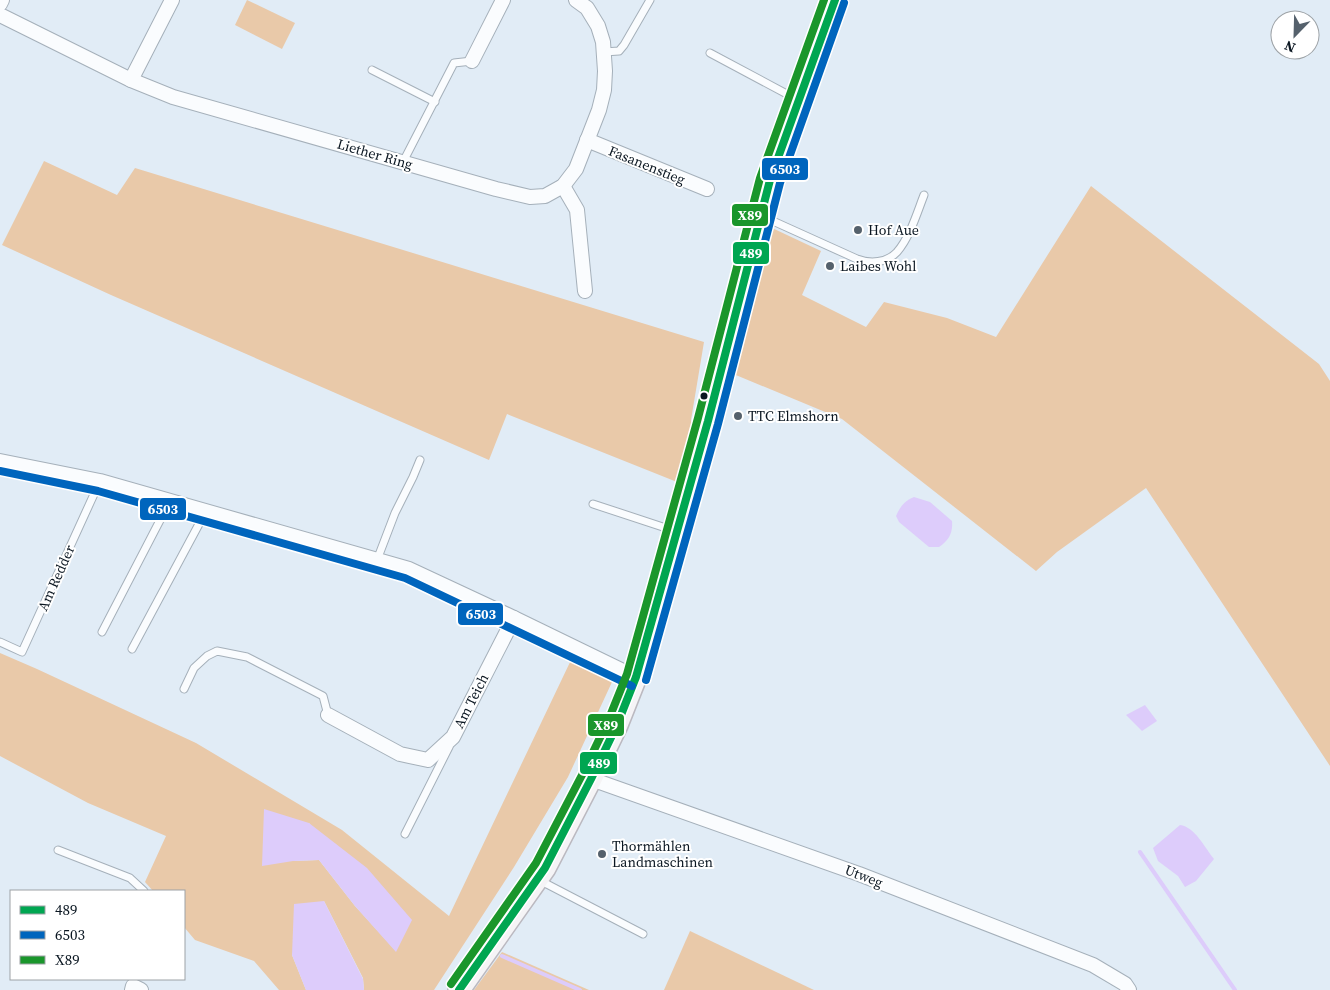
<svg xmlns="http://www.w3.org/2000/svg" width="1330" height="990" viewBox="0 0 1330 990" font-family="'Source Serif 4',serif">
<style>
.green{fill:#e9c9a9;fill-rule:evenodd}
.water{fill:#ddccfb}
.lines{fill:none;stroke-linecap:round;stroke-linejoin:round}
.stream{stroke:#ddccfb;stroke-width:4}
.service-casing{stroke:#a5b0ba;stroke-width:9}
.minor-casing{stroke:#a5b0ba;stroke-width:16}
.primary-casing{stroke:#bbb9c0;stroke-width:24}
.service{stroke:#fafcfe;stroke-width:7}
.minor{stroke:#fafcfe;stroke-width:14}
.primary{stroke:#f5f4f6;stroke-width:21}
.bus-1-casing{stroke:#fff;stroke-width:11}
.bus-2-casing{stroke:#fff;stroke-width:11}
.bus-3-casing{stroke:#fff;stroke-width:11}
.bus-1{stroke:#00a651;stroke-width:8}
.bus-2{stroke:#0065bd;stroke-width:8}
.bus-3{stroke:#1a962b;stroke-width:8}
.poi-dot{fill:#55616c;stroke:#fff;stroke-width:2}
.bus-dot{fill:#0a1621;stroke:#fff;stroke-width:2}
.labels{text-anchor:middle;stroke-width:4;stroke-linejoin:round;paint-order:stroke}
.street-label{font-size:14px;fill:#0a1621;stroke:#fff}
.poi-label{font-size:14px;fill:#0a1621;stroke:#fff;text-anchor:start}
.line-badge{stroke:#fff;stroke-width:2}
.badge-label{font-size:14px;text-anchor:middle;font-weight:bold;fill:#fff}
</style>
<rect width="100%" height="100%" fill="#e1ecf6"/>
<g class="green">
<path d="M 247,0 L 295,23 L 282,49 L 235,25 Z"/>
<path d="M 44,161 L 117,195 L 135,168 L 704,342 L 691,420 L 692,428 L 677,482 L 507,414 L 489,460 L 111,295 L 2,245 Z"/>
<path d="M 1091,186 L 1319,364 L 1330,381 L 1330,766 L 1146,488 L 1057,552 L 1036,571 L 842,419 L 731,373 L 770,227 L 821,251 L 802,295 L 866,327 L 884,302 L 947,318 L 996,337 Z"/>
<path d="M 0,653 L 37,669 L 196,743 L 342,830 L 449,916 L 572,658 L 612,682 L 568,777 L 514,867 L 434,990 L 364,990 L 363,978 L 324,901 L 292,955 L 306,990 L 279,990 L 254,961 L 195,940 L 184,927 L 184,891 L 153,891 L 145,882 L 166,836 L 88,803 L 0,756 ZM 309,823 L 396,951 L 355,906 L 319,860 L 293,861 Z"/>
<path d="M 690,931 L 814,990 L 664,990 Z"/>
<path d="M 502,952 L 589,990 L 474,990 Z"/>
</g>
<g class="water">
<path d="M 914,497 L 930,502 L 952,521 C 953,533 949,540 939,547 L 929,547 L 899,522 L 896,516 C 900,507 904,501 914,497 Z"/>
<path d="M 1145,705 L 1157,721 L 1142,731 L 1126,715 Z"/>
<path d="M 264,809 L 309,823 L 367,868 L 412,920 L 396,952 L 355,906 L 319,860 L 293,861 L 262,866 Z"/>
<path d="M 1180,825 C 1195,827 1205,848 1214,859 L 1196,881 L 1185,887 L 1178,876 L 1158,861 L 1153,848 Z"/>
<path d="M 324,901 L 363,979 L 364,990 L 306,990 L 292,955 L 294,904 Z"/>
</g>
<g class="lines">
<g class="stream">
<path d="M 1140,852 L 1235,990"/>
<path d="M 502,956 L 580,990"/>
</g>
<defs>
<g id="service">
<path d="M 604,52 L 619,51 L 624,45 L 650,0"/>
<path d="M 710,53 L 798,100"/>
<path d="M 372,70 L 435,102"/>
<path d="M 403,162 L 454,63 L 472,61"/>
<path d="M 764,217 L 857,259 C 870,264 887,263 897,252 C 910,237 917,213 924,195"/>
<path d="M 593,504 L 675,531"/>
<path d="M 377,560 L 395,513 L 413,477 L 420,460"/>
<path d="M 102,632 L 170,501"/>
<path d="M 0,642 L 22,652 L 100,481"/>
<path d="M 132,649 L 206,511"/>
<path d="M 184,689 L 194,668 L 207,656 L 217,651 L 247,657 L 323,696 L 328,715"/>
<path d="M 405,834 L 449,747"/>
<path d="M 58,850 L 130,878 L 144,891"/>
<path d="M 539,880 L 643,934"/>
</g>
<g id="minor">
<path d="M 0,4 L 2,0"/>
<path d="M 0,15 L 131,80 L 173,97 L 496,189 L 530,197 L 545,196 L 563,186 L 576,169 L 599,110 L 604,90 L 605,71 L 603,42 L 598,26 L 587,8 L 576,0"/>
<path d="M 472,61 L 503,0"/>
<path d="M 131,80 L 172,0"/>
<path d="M 587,140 L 707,189"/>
<path d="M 563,186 L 577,210 L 585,291"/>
<path d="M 0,461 L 100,481 L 409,569 L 514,618 L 623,671 L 636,677"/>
<path d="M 328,715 L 400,754 L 428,760 L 453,737 L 514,618"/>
<path d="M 591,779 L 859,874 L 1093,965 L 1125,984 L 1129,990"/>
<path d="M 132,990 L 133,986 L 141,990"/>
</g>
<path id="primary" d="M 459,990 L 545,868 L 591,779 L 617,725 L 636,677 L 708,421 L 770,180 L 835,0"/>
</defs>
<use href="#service" class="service-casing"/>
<use href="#minor" class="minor-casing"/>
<use href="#primary" class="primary-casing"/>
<use href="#service" class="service"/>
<use href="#minor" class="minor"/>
<use href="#primary" class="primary"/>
<defs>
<path id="bus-1" d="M 459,990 L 545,868 L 591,779 L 617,725 L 636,677 L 708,421 L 770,180 L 835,0"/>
<g id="bus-2">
<path d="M 0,471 L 98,491 L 405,578 L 632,686"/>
<path d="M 646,680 L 718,424 L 780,183 L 844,3"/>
</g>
<path id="bus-3" d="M 451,984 L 536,863 L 582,775 L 608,721 L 627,674 L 698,418 L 760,178 L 824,0"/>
</defs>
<use href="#bus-1" class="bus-1-casing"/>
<use href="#bus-2" class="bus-2-casing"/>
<use href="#bus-3" class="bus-3-casing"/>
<use href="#bus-1" class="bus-1"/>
<use href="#bus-2" class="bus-2"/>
<use href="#bus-3" class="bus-3"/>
</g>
<g class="poi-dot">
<circle cx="858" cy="230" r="5"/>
<circle cx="830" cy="266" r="5"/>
<circle cx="738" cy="416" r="5"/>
<circle cx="602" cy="854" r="5"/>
</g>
<circle class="bus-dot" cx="704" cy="396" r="4.5"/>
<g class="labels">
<g class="street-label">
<text transform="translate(375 154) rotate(16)" y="5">Liether Ring</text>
<text transform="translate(647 165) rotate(22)" y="5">Fasanenstieg</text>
<text transform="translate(56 578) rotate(-66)" y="5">Am Redder</text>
<text transform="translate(471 701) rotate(-63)" y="5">Am Teich</text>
<text transform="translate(864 876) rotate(21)" y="5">Utweg</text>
</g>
<g class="poi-label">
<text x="868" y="235">Hof Aue</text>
<text x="840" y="271">Laibes Wohl</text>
<text x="748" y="421">TTC Elmshorn</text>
<text x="612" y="851">Thormählen<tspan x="612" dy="16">Landmaschinen</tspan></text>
</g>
</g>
<g class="line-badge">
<rect x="761" y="157" width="48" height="24" rx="5" fill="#0065bd"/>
<rect x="731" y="203" width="38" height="24" rx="5" fill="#1a962b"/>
<rect x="732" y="241" width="38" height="24" rx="5" fill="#00a651"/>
<rect x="139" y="497" width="48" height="24" rx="5" fill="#0065bd"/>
<rect x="457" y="602" width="47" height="24" rx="5" fill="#0065bd"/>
<rect x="587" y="713" width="38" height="24" rx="5" fill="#1a962b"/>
<rect x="579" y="751" width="39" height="24" rx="5" fill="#00a651"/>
</g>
<g class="badge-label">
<text x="785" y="174">6503</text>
<text x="750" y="220">X89</text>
<text x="751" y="258">489</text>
<text x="163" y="514">6503</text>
<text x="481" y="619">6503</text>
<text x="606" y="730">X89</text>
<text x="599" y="768">489</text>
</g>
<rect x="10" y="890" width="175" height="90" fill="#ffffff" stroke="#9da2a6"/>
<rect x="20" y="906" width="25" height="8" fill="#00a651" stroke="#9da2a6"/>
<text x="55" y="915" font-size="15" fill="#0a1621">489</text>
<rect x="20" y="931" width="25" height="8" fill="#0065bd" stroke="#9da2a6"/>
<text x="55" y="940" font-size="15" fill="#0a1621">6503</text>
<rect x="20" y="956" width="25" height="8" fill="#1a962b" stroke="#9da2a6"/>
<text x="55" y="965" font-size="15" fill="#0a1621">X89</text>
<g transform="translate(1295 35) rotate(203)"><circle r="24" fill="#ffffff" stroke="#9da2a6"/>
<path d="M0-4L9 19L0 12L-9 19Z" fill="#55616c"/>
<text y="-8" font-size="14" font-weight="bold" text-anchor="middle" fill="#0a1621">N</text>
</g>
</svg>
